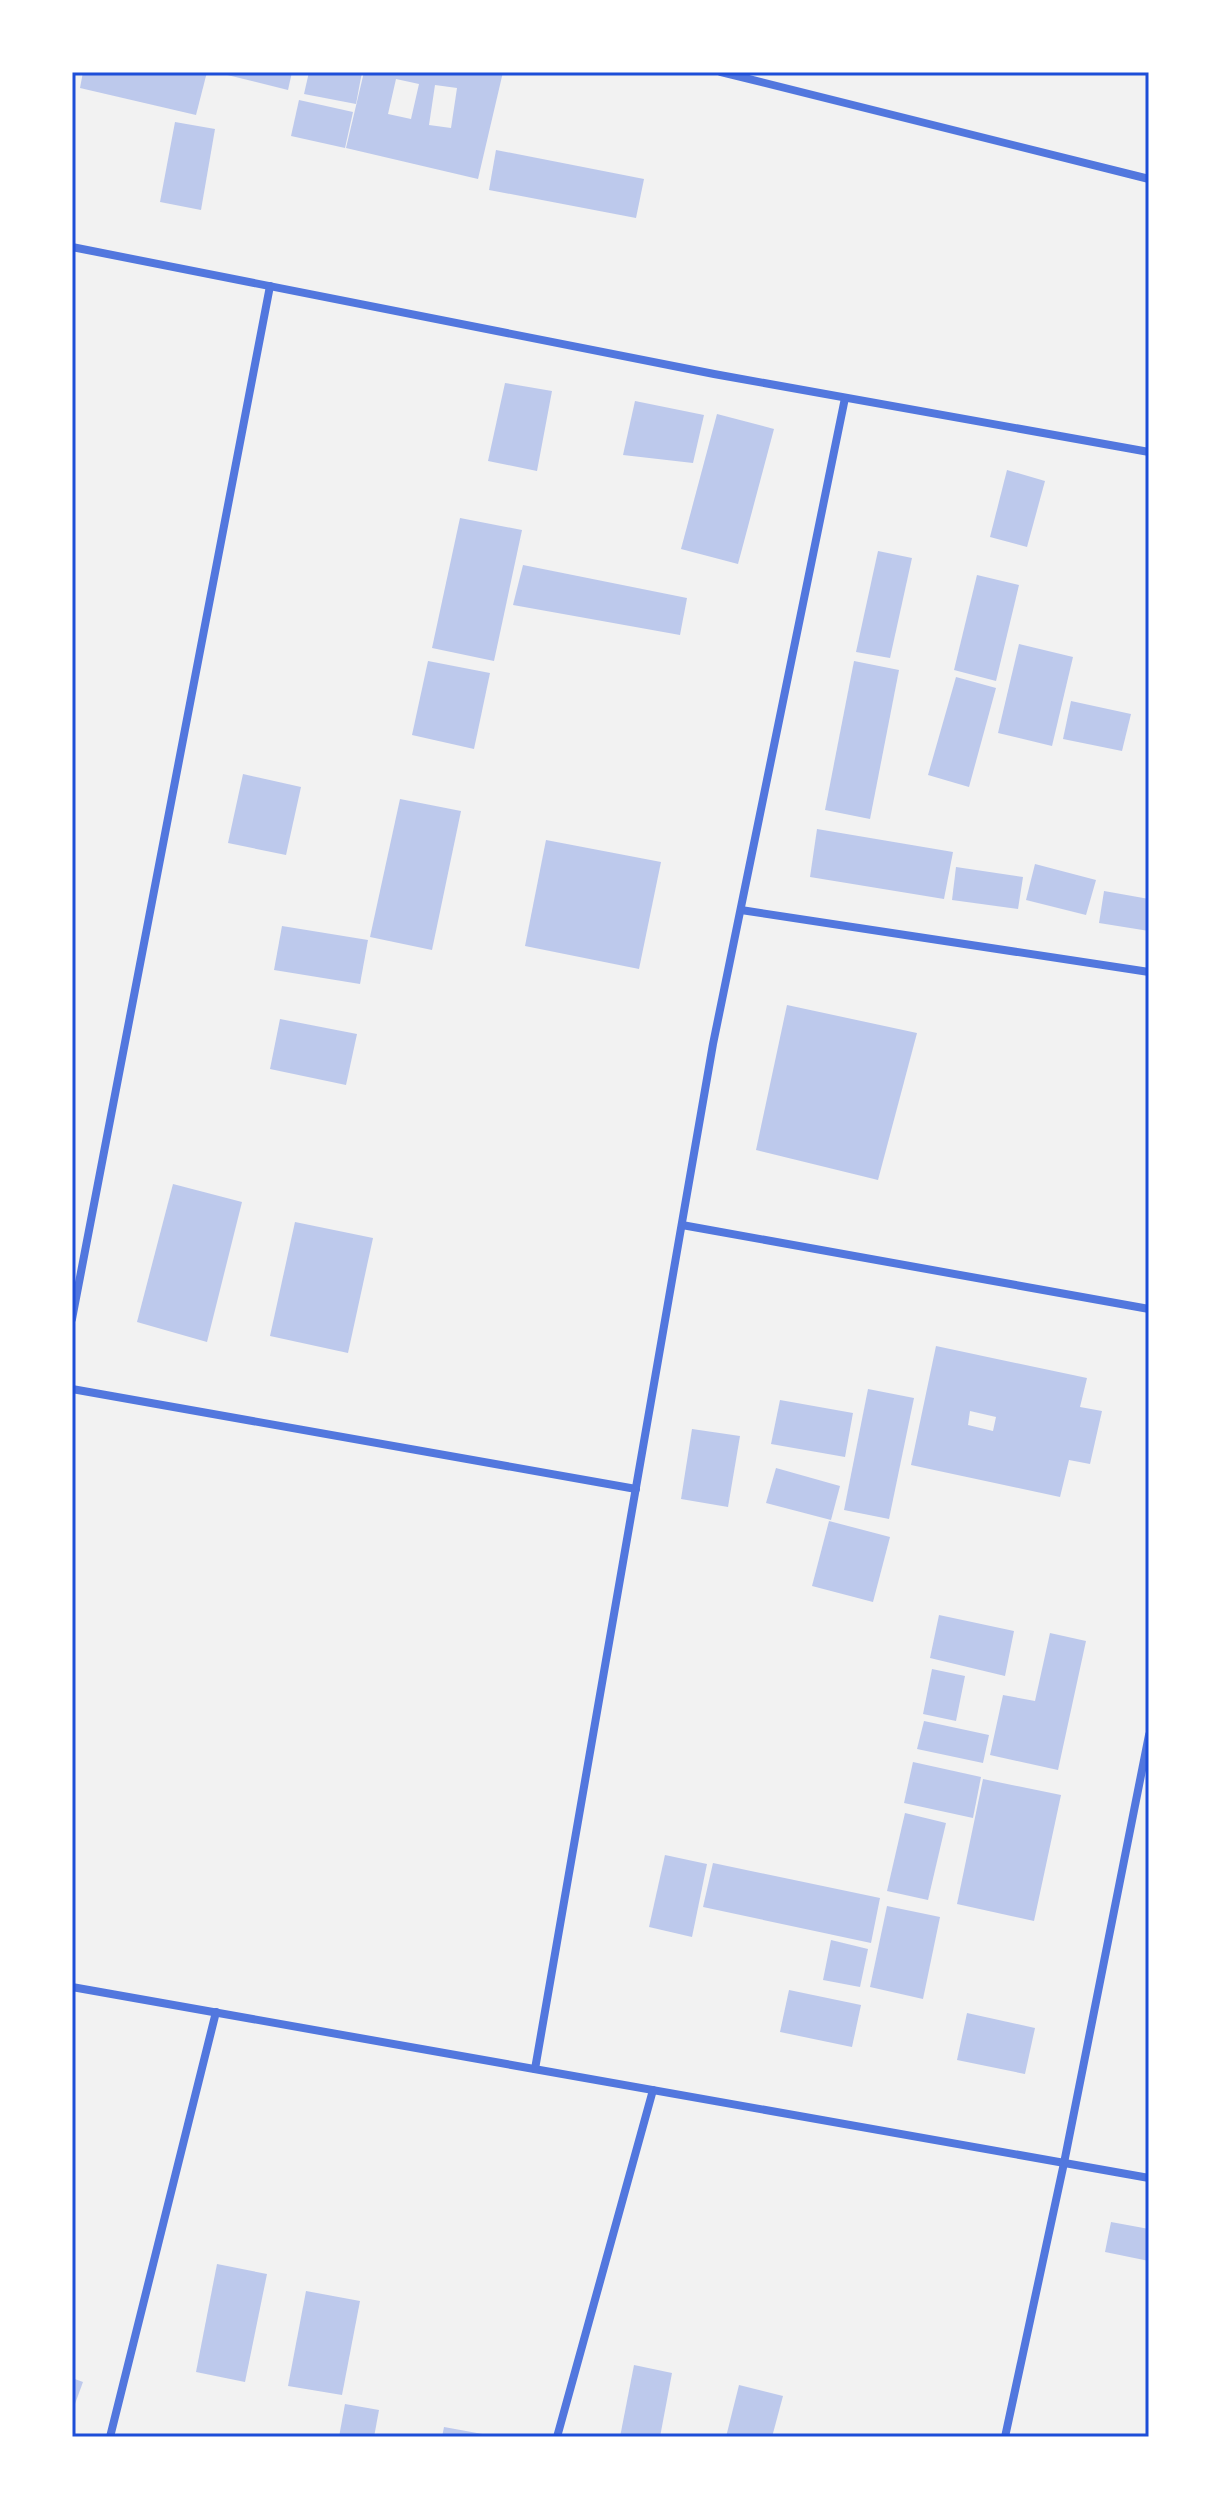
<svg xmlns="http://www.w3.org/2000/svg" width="1221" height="2509" viewBox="0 0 1221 2509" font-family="'Roboto Condensed',sans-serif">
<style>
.building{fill:#bdc9ec;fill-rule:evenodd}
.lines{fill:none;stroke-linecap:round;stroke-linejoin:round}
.minor{stroke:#5277de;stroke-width:8}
.neatline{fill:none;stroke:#1d4ed8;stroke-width:3}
</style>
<rect width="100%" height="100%" fill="#f2f2f2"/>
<g class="building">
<path d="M 83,72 L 207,72 L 196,115 L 80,88 Z"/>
<path d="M 215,72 L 292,72 L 288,90 Z"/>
<path d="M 309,72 L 362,72 L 356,104 L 304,94 Z"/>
<path d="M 364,72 L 503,72 L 478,179 L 346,148 ZM 396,79 L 419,84 L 411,119 L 388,114 ZM 435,85 L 457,88 L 451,128 L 429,125 Z"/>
<path d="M 299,100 L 353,112 L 345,148 L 291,136 Z"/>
<path d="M 175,122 L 215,129 L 201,210 L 160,202 Z"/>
<path d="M 496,150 L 644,179 L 636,218 L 489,190 Z"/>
<path d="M 505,383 L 552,391 L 537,471 L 488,461 Z"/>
<path d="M 635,401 L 704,415 L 693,463 L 623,455 Z"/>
<path d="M 717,414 L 774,429 L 738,564 L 681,549 Z"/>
<path d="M 1007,470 L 1045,481 L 1027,547 L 990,537 Z"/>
<path d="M 460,518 L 522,530 L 494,661 L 432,648 Z"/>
<path d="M 878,551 L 912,558 L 890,658 L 856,652 Z"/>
<path d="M 523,565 L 687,598 L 680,635 L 513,605 Z"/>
<path d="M 977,575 L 1019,585 L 996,681 L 954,670 Z"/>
<path d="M 1019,644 L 1073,657 L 1052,746 L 998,733 Z"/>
<path d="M 428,661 L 490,673 L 474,749 L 412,735 Z"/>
<path d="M 854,661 L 899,670 L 870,819 L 825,810 Z"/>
<path d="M 956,677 L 996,688 L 969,787 L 928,775 Z"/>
<path d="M 1071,701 L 1131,714 L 1122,751 L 1063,739 Z"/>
<path d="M 243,774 L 301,787 L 286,855 L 228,843 Z"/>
<path d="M 400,799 L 461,811 L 432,950 L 370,937 Z"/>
<path d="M 817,829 L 953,852 L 944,899 L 810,877 Z"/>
<path d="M 546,840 L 661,862 L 639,969 L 525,946 Z"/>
<path d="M 1035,864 L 1096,880 L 1086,915 L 1026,900 Z"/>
<path d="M 956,867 L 1023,877 L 1018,909 L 952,900 Z"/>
<path d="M 1104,891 L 1149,899 L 1149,931 L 1099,923 Z"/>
<path d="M 282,926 L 368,940 L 360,984 L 274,970 Z"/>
<path d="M 787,1005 L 917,1033 L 878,1180 L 756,1150 Z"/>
<path d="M 280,1019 L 357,1034 L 346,1085 L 270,1069 Z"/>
<path d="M 173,1184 L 242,1202 L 207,1342 L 137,1322 Z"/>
<path d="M 295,1222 L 373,1238 L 348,1353 L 270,1336 Z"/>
<path d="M 936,1346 L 1087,1378 L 1080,1407 L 1102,1411 L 1090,1464 L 1069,1460 L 1060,1497 L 911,1465 ZM 970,1411 L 996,1417 L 993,1431 L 968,1425 Z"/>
<path d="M 868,1389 L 914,1398 L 889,1519 L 844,1510 Z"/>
<path d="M 780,1400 L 853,1413 L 845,1457 L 771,1444 Z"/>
<path d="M 692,1429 L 740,1436 L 728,1507 L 681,1499 Z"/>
<path d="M 776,1468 L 840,1486 L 831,1520 L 766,1503 Z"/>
<path d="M 829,1521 L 890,1537 L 873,1602 L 812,1586 Z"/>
<path d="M 939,1615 L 1014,1631 L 1005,1676 L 930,1658 Z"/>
<path d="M 1050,1633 L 1086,1641 L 1058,1770 L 990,1755 L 1003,1695 L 1035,1701 Z"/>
<path d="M 932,1669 L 965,1676 L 956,1721 L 923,1714 Z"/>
<path d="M 924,1721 L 989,1735 L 983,1763 L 917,1749 Z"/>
<path d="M 913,1762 L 981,1777 L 973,1818 L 904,1803 Z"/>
<path d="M 983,1779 L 1061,1795 L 1034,1921 L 957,1904 Z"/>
<path d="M 905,1813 L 946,1823 L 928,1900 L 887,1891 Z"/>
<path d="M 665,1855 L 707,1864 L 692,1937 L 649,1927 Z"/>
<path d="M 713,1863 L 880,1898 L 871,1943 L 703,1907 Z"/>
<path d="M 887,1906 L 940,1917 L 923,1999 L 870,1987 Z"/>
<path d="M 831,1940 L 868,1949 L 860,1987 L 823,1980 Z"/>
<path d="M 789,1990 L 861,2005 L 852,2047 L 780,2032 Z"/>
<path d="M 967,2013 L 1035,2028 L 1025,2074 L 957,2060 Z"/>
<path d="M 1111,2222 L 1149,2229 L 1149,2261 L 1105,2252 Z"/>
<path d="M 217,2264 L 267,2274 L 245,2382 L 196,2372 Z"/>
<path d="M 306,2291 L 360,2301 L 342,2395 L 288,2386 Z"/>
<path d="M 634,2365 L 672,2373 L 660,2437 L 620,2437 Z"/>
<path d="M 72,2378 L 83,2382 L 72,2412 Z"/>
<path d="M 739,2385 L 783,2396 L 772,2437 L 726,2437 Z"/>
<path d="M 345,2404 L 379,2410 L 374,2437 L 339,2437 Z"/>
<path d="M 444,2427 L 488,2435 L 488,2437 L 442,2437 Z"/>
</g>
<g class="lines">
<g class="minor">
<path d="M 721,72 L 1149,179"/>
<path d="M 72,247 L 714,374 L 1149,452"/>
<path d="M 741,910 L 1149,972"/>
<path d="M 682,1225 L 1149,1309"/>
<path d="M 72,1319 L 270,286"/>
<path d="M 72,1389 L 636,1489"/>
<path d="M 72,1987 L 1149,2178"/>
<path d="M 535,2069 L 713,1044 L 845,398"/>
<path d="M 110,2437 L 216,2012"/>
<path d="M 557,2437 L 653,2090"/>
<path d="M 1005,2437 L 1064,2163 L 1149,1735"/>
</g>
</g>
<rect width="1221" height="2509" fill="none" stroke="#ffffff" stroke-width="148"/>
<rect x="74" y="74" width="1073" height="2361" class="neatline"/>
</svg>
